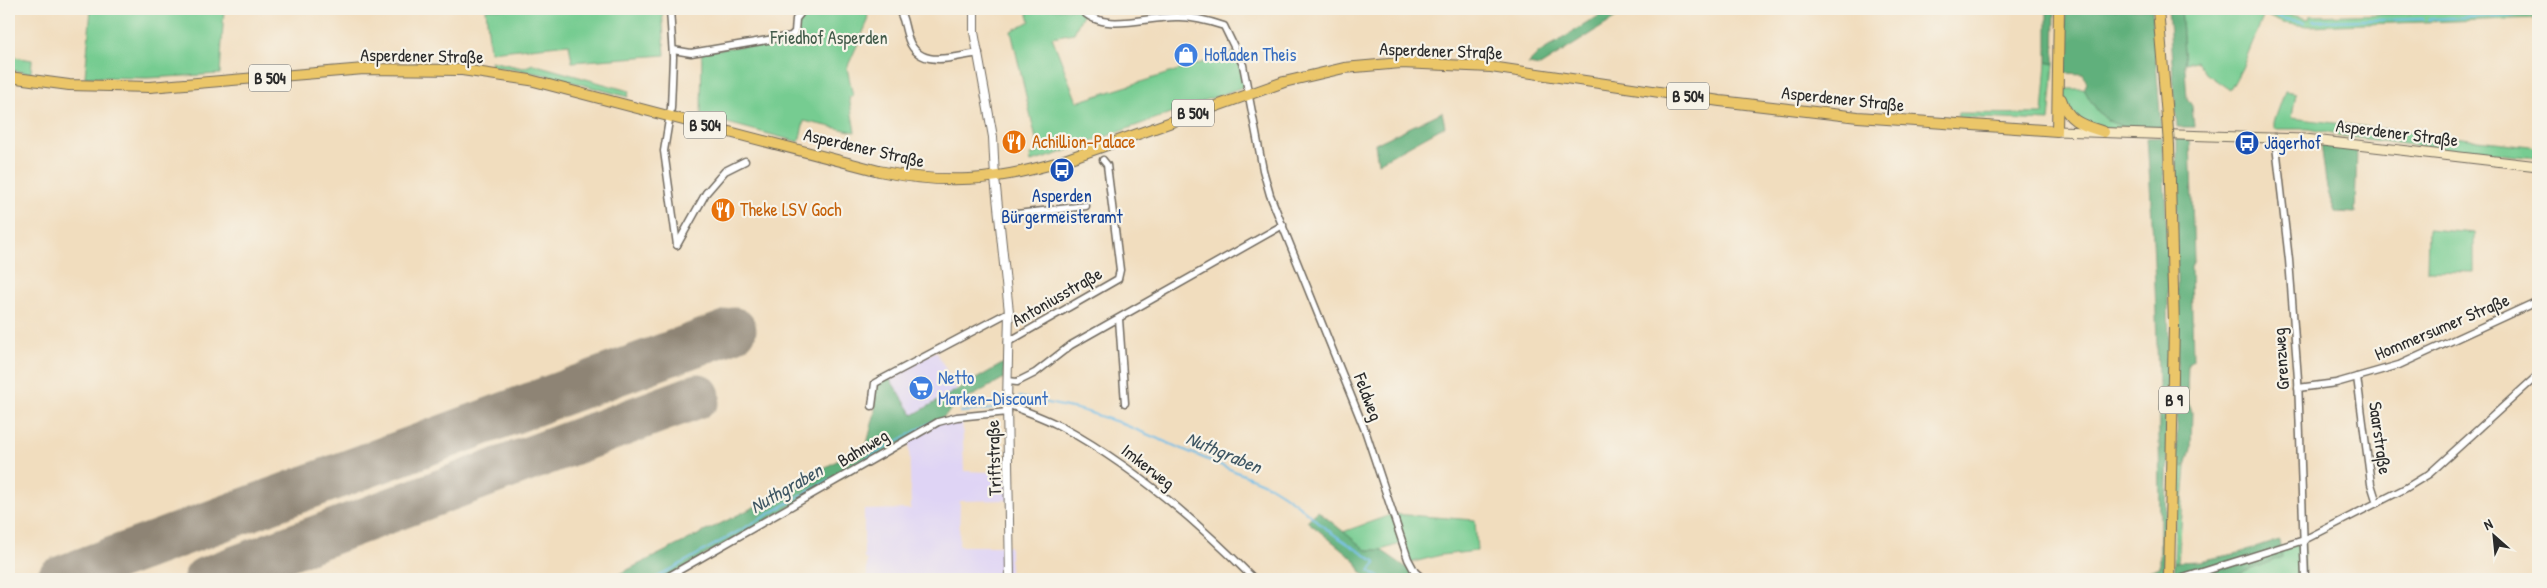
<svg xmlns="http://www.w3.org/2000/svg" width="2547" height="588" viewBox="0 0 2547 588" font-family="'Patrick Hand',sans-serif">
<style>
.built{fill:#dfd4f5}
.green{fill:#76cc91;stroke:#507c5e}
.forest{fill:#60b07b;stroke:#466e53}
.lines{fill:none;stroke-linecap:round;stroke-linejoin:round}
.stream{stroke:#6ebde8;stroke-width:2}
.runway{stroke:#8e8474;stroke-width:45}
.minor-casing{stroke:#70695e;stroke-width:9}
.tertiary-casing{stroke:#70695e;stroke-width:10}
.secondary-casing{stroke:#70695e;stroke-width:11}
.primary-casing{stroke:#70695e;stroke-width:12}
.minor{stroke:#fff;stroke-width:6}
.tertiary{stroke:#fff;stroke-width:8}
.secondary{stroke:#f7e8c3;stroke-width:9}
.primary{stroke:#ebc669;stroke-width:10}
.primary-bridge-casing{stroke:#70695e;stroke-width:12;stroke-linecap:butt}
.primary-bridge{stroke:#ebc669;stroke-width:10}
.labels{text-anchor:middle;stroke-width:4.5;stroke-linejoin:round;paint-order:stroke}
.shield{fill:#f7f3e8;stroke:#686764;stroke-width:1}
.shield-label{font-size:16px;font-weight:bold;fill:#2b2b2b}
.park-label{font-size:18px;fill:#425b4a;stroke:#f7f3e8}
.street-label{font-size:18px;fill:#2b2b2b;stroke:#f7f3e8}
.shop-label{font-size:18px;fill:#366cbe;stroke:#f7f3e8;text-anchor:start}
.food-label{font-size:18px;fill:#c56008;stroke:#f7f3e8;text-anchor:start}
.transit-label{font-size:18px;fill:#164399;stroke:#f7f3e8;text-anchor:start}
.water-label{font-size:19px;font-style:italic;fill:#3f5764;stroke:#f7f3e8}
</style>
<rect width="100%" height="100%" fill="#f7f3e8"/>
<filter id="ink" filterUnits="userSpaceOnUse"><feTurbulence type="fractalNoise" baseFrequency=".02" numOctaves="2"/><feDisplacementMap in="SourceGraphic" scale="10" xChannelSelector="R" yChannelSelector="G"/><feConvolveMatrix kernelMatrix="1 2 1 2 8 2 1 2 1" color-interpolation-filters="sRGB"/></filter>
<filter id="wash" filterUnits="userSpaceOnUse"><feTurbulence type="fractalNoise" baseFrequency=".0096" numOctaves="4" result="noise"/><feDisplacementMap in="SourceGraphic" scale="20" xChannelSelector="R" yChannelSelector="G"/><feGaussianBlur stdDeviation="1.12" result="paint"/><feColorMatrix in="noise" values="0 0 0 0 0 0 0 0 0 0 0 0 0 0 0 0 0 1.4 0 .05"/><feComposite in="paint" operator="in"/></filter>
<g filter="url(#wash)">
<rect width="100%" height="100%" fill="#f1ddbe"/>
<g class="built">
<path d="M 936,351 L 957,390 L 912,415 L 888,376 Z"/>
<path d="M 962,417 L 964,471 L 1010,473 L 1010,500 L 960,501 L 959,546 L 1010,546 L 1010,579 L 867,579 L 867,560 L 864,559 L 864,510 L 911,509 L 909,438 L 938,422 Z"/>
</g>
<g class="green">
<path d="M 91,9 L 224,9 L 220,74 L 147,78 L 85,77 Z"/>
<path d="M 486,9 L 662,9 L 665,55 L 572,62 L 569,44 L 490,52 Z"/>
<path d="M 807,9 L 867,9 L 868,21 L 847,68 L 853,96 L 849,97 L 855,132 L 804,121 L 799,142 L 701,116 L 702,52 L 793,38 L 797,41 L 800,38 C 794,27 799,17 807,9 Z"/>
<path d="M 1026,9 L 1081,9 L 1084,12 L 1074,33 L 1052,37 L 1077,102 L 1236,52 L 1248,85 L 1055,155 L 1031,162 L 1030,155 L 1039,152 L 1011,31 L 1030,21 Z"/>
<path d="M 2181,9 L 2267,9 L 2309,19 L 2310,16 L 2538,10 L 2538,18 L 2307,26 L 2283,23 L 2264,15 L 2242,68 L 2230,90 L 2204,72 L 2196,61 L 2185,63 Z"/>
<path d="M 9,56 L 32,60 L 31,73 L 9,70 Z"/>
<path d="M 491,61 L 523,68 L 533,64 L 629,91 L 628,97 L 546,75 L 491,66 Z"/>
<path d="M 2047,62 L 2054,64 L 2049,121 L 1957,117 L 1958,113 L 2043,114 Z"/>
<path d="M 2063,89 L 2084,89 C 2107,132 2116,125 2161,127 L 2161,130 C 2143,130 2096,131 2082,122 C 2071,116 2064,100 2063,89 Z"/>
<path d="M 2285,91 L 2296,93 L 2292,118 L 2538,147 L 2538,158 L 2419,146 L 2343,136 L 2308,129 L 2274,129 L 2274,122 Z"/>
<path d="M 2428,229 L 2474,233 L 2474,272 L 2427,271 Z"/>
<path d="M 2186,466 L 2178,561 L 2174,562 L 2177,467 Z"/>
<path d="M 1393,514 L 1475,520 L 1477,551 L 1441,555 L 1410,563 L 1403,543 L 1381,550 L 1366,550 L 1343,532 Z"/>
<path d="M 2304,540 L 2305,579 L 2226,579 L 2281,557 L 2280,548 Z"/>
</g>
<g class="forest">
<path d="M 1610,9 L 1630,9 L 1540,66 L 1528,64 L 1539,53 Z"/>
<path d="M 2047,9 L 2055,9 L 2054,64 L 2047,62 Z"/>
<path d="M 2066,9 L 2152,9 L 2161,127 C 2116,126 2107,131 2084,89 L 2087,83 L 2083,74 L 2063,73 Z"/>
<path d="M 2168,9 L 2181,9 L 2187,98 L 2192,106 L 2194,127 L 2177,127 Z"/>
<path d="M 1442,112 L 1445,126 L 1378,163 L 1375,144 Z"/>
<path d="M 2162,137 L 2166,211 L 2170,387 L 2164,579 L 2127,579 L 2160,567 C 2160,424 2157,281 2147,138 Z"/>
<path d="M 2177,138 L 2190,139 L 2194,260 L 2191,267 L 2193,360 L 2188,363 L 2187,399 L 2192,412 L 2191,449 L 2186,466 L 2177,467 Z"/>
<path d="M 2321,144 L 2357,149 L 2355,213 L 2335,212 L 2327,189 Z"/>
<path d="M 1004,363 L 1004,378 L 955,406 L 938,422 L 664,579 L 609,579 L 756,506 L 867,444 L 875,412 L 875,383 L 888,376 L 913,415 Z"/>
<path d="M 1318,511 L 1366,550 L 1381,550 L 1423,579 L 1370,579 L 1361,572 L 1355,560 L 1307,521 Z"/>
<path d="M 2279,540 L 2282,557 L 2226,579 L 2173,579 L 2174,562 L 2200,561 L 2243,552 Z"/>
</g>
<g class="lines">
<g class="stream">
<path d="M 2257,9 L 2285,19 L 2305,22"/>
<path d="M 2428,19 L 2538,14"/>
<path d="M 2313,21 L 2423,19"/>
<path d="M 1019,397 L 1081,410 L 1118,422 L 1270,486 C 1289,497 1304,509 1320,524 C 1337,538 1358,550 1376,562 L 1370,571 L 1382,579"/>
<path d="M 960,412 L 992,409 L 1000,405"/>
<path d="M 654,579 L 933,421"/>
</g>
<g class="runway">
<path d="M 59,579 L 734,330"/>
<path d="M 206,579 L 698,396"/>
</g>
</g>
</g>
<g filter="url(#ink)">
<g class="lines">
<defs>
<g id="minor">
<path d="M 670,9 L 673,57 L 671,108 L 664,151 L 677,245"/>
<path d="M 897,9 C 904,15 904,25 907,34 C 916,71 951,57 979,53"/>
<path d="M 1081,9 C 1103,35 1150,15 1179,17 C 1195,17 1209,21 1224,26 L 1243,65 L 1263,170 L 1270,195 L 1366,433 L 1408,559 L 1415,572 L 1423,579"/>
<path d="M 673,50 L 691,53 L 791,36 L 795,32 L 796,19 L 804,9"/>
<path d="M 2275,137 L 2289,260 L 2298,379 L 2305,579"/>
<path d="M 1000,216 L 1086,206"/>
<path d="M 677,245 L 706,193 L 725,171 L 745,161"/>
<path d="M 1119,319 L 1125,403"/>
<path d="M 1008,342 L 1118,279 L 1120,270 L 1107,165 L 1103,160"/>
<path d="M 2357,377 L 2371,484 L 2377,503"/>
<path d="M 1008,381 L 1017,382 L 1035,373 L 1071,345 L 1283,225"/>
<path d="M 2298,388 L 2336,383 L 2399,365 L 2538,301"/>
<path d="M 1007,404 C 1025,411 1043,417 1060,426 C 1132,465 1197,521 1254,579"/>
<path d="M 872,406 L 875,383 L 1009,312"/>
<path d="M 664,579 L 938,422 L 957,417 L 1008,412"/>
<path d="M 2180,579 L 2304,540 L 2406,488 L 2429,474 L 2538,375"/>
</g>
<path id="tertiary" d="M 974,9 L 974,32 L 993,137 L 995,178 L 1009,312 L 1007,404 L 1010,579"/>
<path id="secondary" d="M 2057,131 L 2305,139 L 2538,166"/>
<g id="primary">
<path d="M 2158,9 L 2167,117"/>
<path d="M 9,77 L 69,85 L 150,87 L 364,69 L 462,70 L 530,80 L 879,171 C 945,185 995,181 1059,162 L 1284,82 L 1344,68 L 1401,63 L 1491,67 L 1720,101 L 1858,117 L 2057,131 L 2059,9"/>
<path d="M 2061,99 C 2068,122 2083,125 2104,132"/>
<path d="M 2169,146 L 2174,325 L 2169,579"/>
</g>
</defs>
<use href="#minor" class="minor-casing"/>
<use href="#tertiary" class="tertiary-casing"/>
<use href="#secondary" class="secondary-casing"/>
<use href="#primary" class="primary-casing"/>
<use href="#minor" class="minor"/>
<use href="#tertiary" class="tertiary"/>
<use href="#secondary" class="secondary"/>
<use href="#primary" class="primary"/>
<defs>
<path id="primary-bridge" d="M 2167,117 L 2169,146"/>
</defs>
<use href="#primary-bridge" class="primary-bridge-casing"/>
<use href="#primary-bridge" class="primary-bridge"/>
</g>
</g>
<defs>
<symbol id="shop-disc" viewBox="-11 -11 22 22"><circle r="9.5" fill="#3f7fe0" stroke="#f7f3e8"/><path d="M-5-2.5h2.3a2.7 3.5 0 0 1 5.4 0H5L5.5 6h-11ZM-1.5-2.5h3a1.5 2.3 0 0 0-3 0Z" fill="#fff"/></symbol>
<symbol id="restaurant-disc" viewBox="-11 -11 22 22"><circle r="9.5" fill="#e8710a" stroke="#f7f3e8"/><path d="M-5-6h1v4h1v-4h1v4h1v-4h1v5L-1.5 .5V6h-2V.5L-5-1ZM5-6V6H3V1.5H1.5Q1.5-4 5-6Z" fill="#fff"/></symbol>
<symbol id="bus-disc" viewBox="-11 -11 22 22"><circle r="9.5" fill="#1a4fb4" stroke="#f7f3e8"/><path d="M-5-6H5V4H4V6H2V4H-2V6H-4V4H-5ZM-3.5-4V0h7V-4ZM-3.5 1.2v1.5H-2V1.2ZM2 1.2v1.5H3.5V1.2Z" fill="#fff"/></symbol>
<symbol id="supermarket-disc" viewBox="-11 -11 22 22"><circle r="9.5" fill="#3f7fe0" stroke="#f7f3e8"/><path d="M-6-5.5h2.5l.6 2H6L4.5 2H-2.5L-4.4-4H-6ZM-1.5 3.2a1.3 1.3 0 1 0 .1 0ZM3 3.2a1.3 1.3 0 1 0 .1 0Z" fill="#fff"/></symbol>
</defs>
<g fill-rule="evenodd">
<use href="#shop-disc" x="1172" y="41" width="28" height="28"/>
<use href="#restaurant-disc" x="1000" y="128" width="28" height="28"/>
<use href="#bus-disc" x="2233" y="129" width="28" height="28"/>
<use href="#bus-disc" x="1048" y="156" width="28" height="28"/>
<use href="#restaurant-disc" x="709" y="196" width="28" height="28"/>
<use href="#supermarket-disc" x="907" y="374" width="28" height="28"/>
</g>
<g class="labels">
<g class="shield">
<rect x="249" y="64.5" width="42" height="27" rx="4"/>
<rect x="1667" y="82.5" width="42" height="27" rx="4"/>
<rect x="1172" y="99.5" width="42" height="27" rx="4"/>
<rect x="684" y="111.5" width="42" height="27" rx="4"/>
<rect x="2159" y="386.5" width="30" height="27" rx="4"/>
</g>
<g class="shield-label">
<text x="270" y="84">B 504</text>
<text x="1688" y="102">B 504</text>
<text x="1193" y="119">B 504</text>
<text x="705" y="131">B 504</text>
<text x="2174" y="406">B 9</text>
</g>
<g class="park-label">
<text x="829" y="44">Friedhof Asperden</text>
</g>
<g class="street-label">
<text transform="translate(1441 51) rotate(2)" y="6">Asperdener Straße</text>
<text transform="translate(422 56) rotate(1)" y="6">Asperdener Straße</text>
<text transform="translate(1843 99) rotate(6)" y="6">Asperdener Straße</text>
<text transform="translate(2397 133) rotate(7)" y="6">Asperdener Straße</text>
<text transform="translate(864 148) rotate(13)" y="6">Asperdener Straße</text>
<text transform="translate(1057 297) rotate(-30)" y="6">Antoniusstraße</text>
<text transform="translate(2442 327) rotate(-23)" y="6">Hommersumer Straße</text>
<text transform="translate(2281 359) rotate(-94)" y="6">Grenzweg</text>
<text transform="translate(1368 397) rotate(69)" y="6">Feldweg</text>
<text transform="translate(2380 438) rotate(82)" y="6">Saarstraße</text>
<text transform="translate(863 448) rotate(-31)" y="6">Bahnweg</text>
<text transform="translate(994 458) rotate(-92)" y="6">Triftstraße</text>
<text transform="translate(1148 467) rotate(38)" y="6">Imkerweg</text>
</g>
<g class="shop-label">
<text x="1204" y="61">Hofladen Theis</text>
<text x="938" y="384">Netto<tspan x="938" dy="21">Marken-Discount</tspan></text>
</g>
<g class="food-label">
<text x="1032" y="148">Achillion-Palace</text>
<text x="740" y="216">Theke LSV Goch</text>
</g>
<g class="transit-label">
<text x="2264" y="149">Jägerhof</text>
<text x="1062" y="202" text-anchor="middle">Asperden<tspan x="1062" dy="21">Bürgermeisteramt</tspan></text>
</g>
<g class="water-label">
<text transform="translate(1224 452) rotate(23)" y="7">Nuthgraben</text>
<text transform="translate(786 488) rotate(-30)" y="7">Nuthgraben</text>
</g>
</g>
<rect width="2547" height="588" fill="none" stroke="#f7f3e8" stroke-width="30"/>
<g transform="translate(2494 536) rotate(333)" stroke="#f7f3e8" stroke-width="4" paint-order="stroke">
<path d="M0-4L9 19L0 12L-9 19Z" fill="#2b2b2b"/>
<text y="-8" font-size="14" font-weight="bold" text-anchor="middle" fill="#2b2b2b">N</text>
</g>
</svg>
